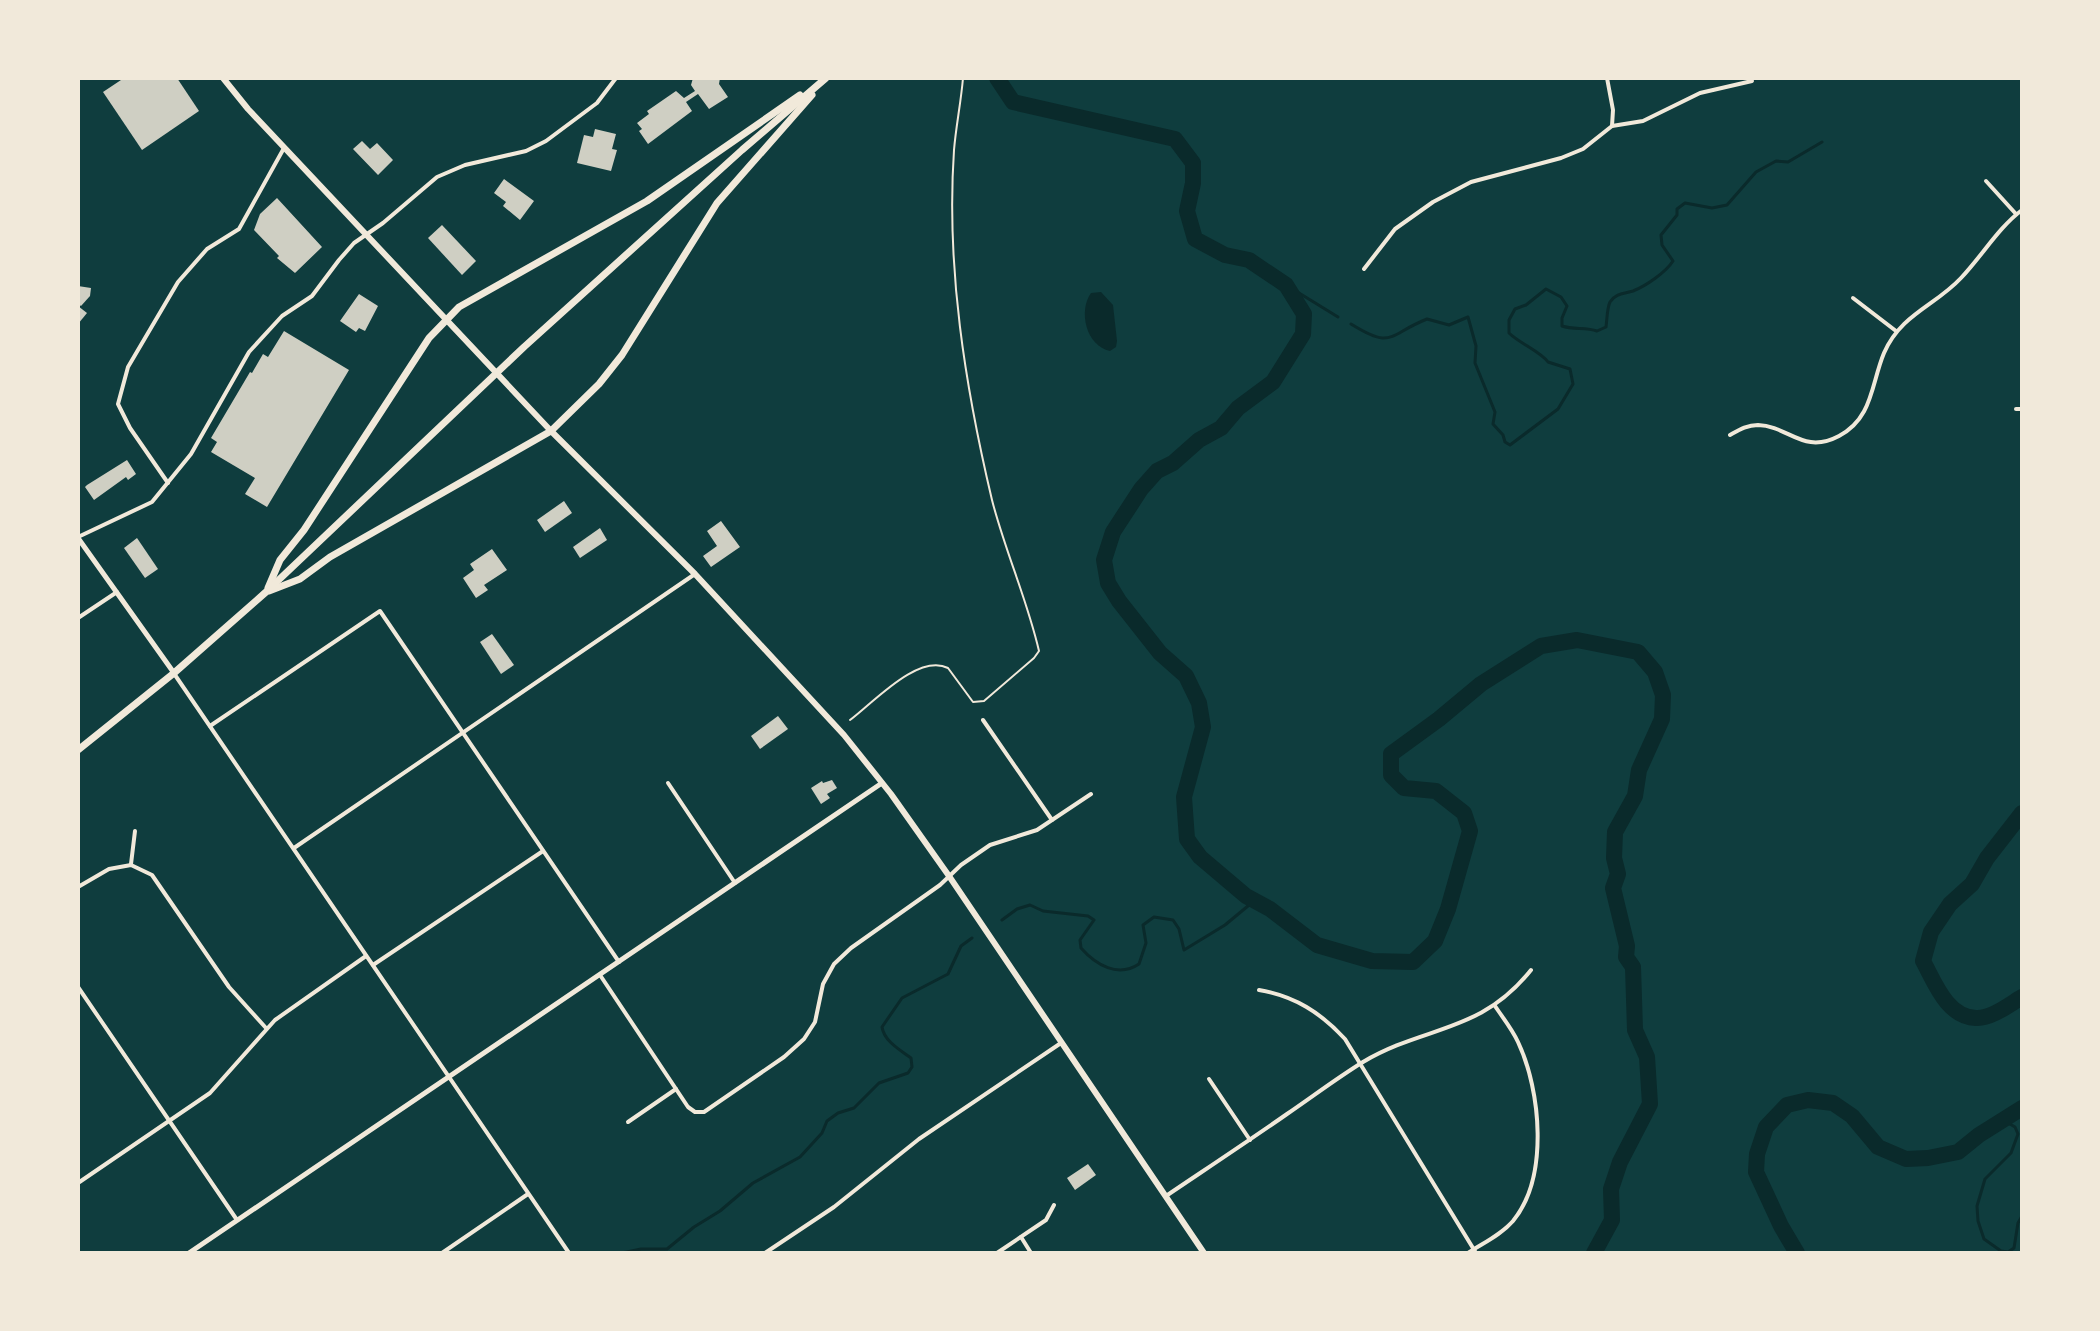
<svg xmlns="http://www.w3.org/2000/svg" width="2100" height="1331" viewBox="0 0 2100 1331" font-family="'IBM Plex Serif',serif">
<style>
.water{fill:#0a2a2b}
.lines{fill:none;stroke-linecap:round;stroke-linejoin:round}
.stream{stroke:#0a2a2b;stroke-width:3}
.river{stroke:#0a2a2b;stroke-width:16}
.building{fill:#cfcfc3}
.path{stroke:#f1e9da;stroke-width:2}
.minor{stroke:#f1e9da;stroke-width:4}
.tertiary{stroke:#f1e9da;stroke-width:5}
.secondary{stroke:#f1e9da;stroke-width:6}
.primary{stroke:#f1e9da;stroke-width:7}
</style>
<rect width="100%" height="100%" fill="#0f3d3e"/>
<path class="water" d="M 1101,292 L 1113,305 L 1117,341 L 1116,347 L 1110,351 C 1086,346 1078,311 1091,293 Z"/>
<g class="lines">
<g class="stream">
<path d="M 1286,285 L 1338,317"/>
<path d="M 1351,324 C 1393,350 1387,335 1427,319 L 1449,325 L 1468,317 L 1476,346 L 1475,363 L 1495,412 L 1493,424 L 1503,435 L 1505,442 L 1510,445 L 1558,409 L 1573,384 L 1570,369 L 1548,362 C 1541,352 1519,343 1509,333 L 1509,320 L 1515,309 L 1526,305 L 1546,289 L 1561,297 L 1567,306 L 1562,318 L 1562,326 C 1573,330 1586,327 1597,331 L 1606,327 C 1607,320 1607,308 1610,302 C 1616,293 1624,294 1633,291 C 1646,286 1666,272 1673,261 L 1662,245 L 1661,235 L 1677,215 L 1677,209 L 1685,203 L 1712,208 L 1727,205 L 1756,172 L 1776,161 L 1788,162 L 1822,142"/>
<path d="M 1002,920 L 1017,909 L 1030,905 L 1043,911 L 1088,916 L 1094,920 L 1080,940 L 1081,948 C 1096,965 1118,978 1139,964 L 1146,943 L 1143,925 L 1154,917 L 1173,920 L 1179,929 L 1184,950 L 1225,925 L 1254,901"/>
<path d="M 2003,1120 L 2015,1127 L 2018,1134 L 2011,1153 L 1985,1179 L 1977,1206 L 1978,1221 L 1984,1239 L 2001,1251 L 2008,1252 L 2014,1248 L 2018,1223 L 2022,1216"/>
<path d="M 622,1253 L 641,1249 L 667,1249 L 694,1227 L 720,1211 L 753,1183 L 800,1157 L 822,1133 L 827,1121 L 838,1113 L 854,1108 L 879,1083 L 908,1073 L 912,1067 L 911,1058 C 900,1050 884,1041 882,1027 L 902,998 L 948,974 L 961,946 L 972,938"/>
</g>
<g class="river">
<path d="M 997,78 L 1013,102 L 1175,139 L 1193,163 L 1193,183 L 1187,211 L 1195,239 L 1225,255 L 1249,260 L 1286,285 L 1304,314 L 1303,334 L 1273,382 L 1238,408 L 1221,428 L 1199,440 L 1173,463 L 1157,471 L 1141,489 L 1113,532 L 1104,560 L 1108,583 L 1119,601 L 1160,653 L 1186,676 L 1199,703 L 1203,727 L 1184,797 L 1187,839 L 1200,857 L 1246,896 L 1270,909 L 1317,945 L 1372,961 L 1413,962 L 1435,941 L 1448,909 L 1470,831 L 1464,813 L 1436,791 L 1404,788 L 1391,775 L 1391,754 L 1439,719 L 1481,684 L 1541,646 L 1577,640 L 1638,652 L 1655,672 L 1663,695 L 1662,719 L 1639,770 L 1635,796 L 1615,832 L 1614,858 L 1618,874 L 1613,888 L 1627,946 L 1626,957 L 1633,967 L 1635,1030 L 1647,1057 L 1650,1104 L 1620,1162 L 1611,1189 L 1612,1220 L 1594,1253"/>
<path d="M 2022,813 L 1987,858 L 1972,884 L 1950,904 L 1931,932 L 1923,961 C 1935,983 1947,1017 1976,1018 C 1991,1019 2010,1004 2022,997"/>
<path d="M 1797,1253 L 1781,1226 L 1756,1172 L 1757,1154 L 1766,1127 L 1787,1105 L 1808,1100 L 1833,1103 L 1852,1116 L 1878,1147 L 1906,1159 L 1928,1158 L 1958,1152 L 1979,1135 L 2022,1108"/>
</g>
</g>
<g class="building">
<path d="M 124,78 L 177,78 L 199,111 L 142,150 L 103,92 Z"/>
<path d="M 693,78 L 720,78 L 719,84 L 728,97 L 709,109 L 698,94 L 686,102 L 692,111 L 648,144 L 639,131 L 642,129 L 637,123 L 649,114 L 647,111 L 676,91 L 684,98 L 695,91 L 691,85 Z"/>
<path d="M 595,129 L 616,134 L 612,149 L 617,150 L 611,171 L 577,163 L 584,135 L 593,137 Z"/>
<path d="M 362,141 L 370,149 L 377,143 L 393,160 L 378,175 L 353,149 Z"/>
<path d="M 504,179 L 534,201 L 520,220 L 503,206 L 506,202 L 494,193 Z"/>
<path d="M 277,198 L 322,247 L 295,273 L 277,258 L 279,256 L 254,230 L 260,214 Z"/>
<path d="M 442,225 L 476,261 L 462,275 L 428,238 Z"/>
<path d="M 78,286 L 91,288 L 90,296 L 81,306 L 78,304 Z"/>
<path d="M 359,294 L 378,306 L 365,331 L 359,328 L 356,332 L 340,321 Z"/>
<path d="M 78,306 L 87,313 L 78,324 Z"/>
<path d="M 284,331 L 349,370 L 267,507 L 245,494 L 255,478 L 211,452 L 217,442 L 211,438 L 250,372 L 252,373 L 263,354 L 268,357 Z"/>
<path d="M 127,460 L 136,474 L 128,480 L 126,477 L 94,500 L 85,487 L 87,485 Z"/>
<path d="M 564,501 L 572,513 L 545,532 L 537,520 Z"/>
<path d="M 721,521 L 740,547 L 711,567 L 703,556 L 717,546 L 707,531 Z"/>
<path d="M 600,528 L 607,540 L 580,558 L 573,547 Z"/>
<path d="M 137,538 L 158,569 L 145,578 L 124,548 Z"/>
<path d="M 492,549 L 507,570 L 484,585 L 488,590 L 476,598 L 463,578 L 474,570 L 470,564 Z"/>
<path d="M 492,634 L 514,665 L 501,674 L 480,642 Z"/>
<path d="M 778,716 L 788,729 L 760,749 L 751,736 Z"/>
<path d="M 832,780 L 837,788 L 827,794 L 830,798 L 821,804 L 811,788 L 822,781 L 823,783 Z"/>
<path d="M 1088,1164 L 1096,1175 L 1075,1190 L 1067,1178 Z"/>
</g>
<g class="lines">
<path class="path" d="M 850,720 C 873,703 918,653 948,668 L 973,702 L 984,701 L 1034,658 L 1039,651 C 1027,599 1005,551 992,500 C 965,386 946,267 954,150 C 956,126 961,102 963,78"/>
<g class="minor">
<path d="M 1612,126 L 1643,121 L 1700,93 L 1752,81"/>
<path d="M 1986,181 L 2016,214"/>
<path d="M 1364,269 L 1395,229 L 1433,202 L 1471,182 L 1561,158 L 1583,149 L 1612,126 L 1613,110 L 1607,78"/>
<path d="M 1853,298 L 1896,331"/>
<path d="M 2016,409 L 2022,409"/>
<path d="M 1730,435 C 1739,430 1747,425 1758,425 C 1789,426 1803,455 1839,436 C 1873,418 1871,384 1884,353 C 1901,314 1935,306 1961,278 C 1982,256 1998,228 2022,210"/>
<path d="M 168,483 L 130,428 L 118,404 L 128,367 L 178,282 L 207,249 L 239,229 L 284,148"/>
<path d="M 78,537 L 152,502 L 191,454 L 249,352 L 282,316 L 312,296 L 339,260 L 354,243 L 383,223 L 437,177 L 465,165 L 526,151 L 546,141 L 597,103 L 616,78"/>
<path d="M 78,618 L 117,592"/>
<path d="M 175,675 L 569,1253"/>
<path d="M 983,720 L 1052,820"/>
<path d="M 210,726 L 380,611 L 619,962"/>
<path d="M 668,783 L 735,883"/>
<path d="M 294,848 L 695,574"/>
<path d="M 131,864 L 135,831"/>
<path d="M 78,887 L 109,869 L 131,865 L 152,875 L 229,987 L 266,1028"/>
<path d="M 373,965 L 543,851"/>
<path d="M 600,975 L 688,1107 L 695,1112 L 704,1112 L 784,1057 L 804,1039 L 815,1022 L 823,984 L 834,964 L 851,948 L 940,885 L 961,865 L 990,845 L 1037,830 L 1091,794"/>
<path d="M 78,987 L 237,1220"/>
<path d="M 1259,990 C 1295,996 1321,1013 1345,1039 L 1476,1253"/>
<path d="M 1209,1079 L 1250,1140"/>
<path d="M 628,1122 L 676,1089"/>
<path d="M 78,1183 L 210,1093 L 275,1020 L 366,956"/>
<path d="M 1166,1196 C 1206,1169 1247,1142 1287,1114 C 1312,1097 1337,1078 1363,1062 C 1425,1025 1480,1034 1531,970"/>
<path d="M 1021,1237 L 1031,1253"/>
<path d="M 442,1253 L 528,1194"/>
<path d="M 765,1253 L 834,1207 L 919,1139 L 1061,1043"/>
<path d="M 997,1253 L 1046,1220 L 1054,1205"/>
<path d="M 1468,1253 C 1483,1243 1501,1235 1513,1221 C 1549,1177 1541,1091 1518,1042 C 1512,1029 1503,1018 1495,1006"/>
</g>
<g class="tertiary">
<path d="M 78,538 L 174,673"/>
<path d="M 189,1253 L 882,783"/>
</g>
<path class="secondary" d="M 223,78 L 248,109 L 551,431 L 695,574 L 844,735 L 891,794 L 949,876 L 1204,1253"/>
<g class="primary">
<path d="M 268,588 L 280,560 L 304,530 L 429,338 L 459,307 L 647,201 L 800,95"/>
<path d="M 269,591 L 300,579 L 330,557 L 551,431 L 599,384 L 622,355 L 717,203 L 812,95"/>
<path d="M 78,750 L 174,673 L 266,592 L 524,347 L 742,150 L 826,78"/>
</g>
</g>
<rect width="2100" height="1331" fill="none" stroke="#f1e9da" stroke-width="160"/>
</svg>
